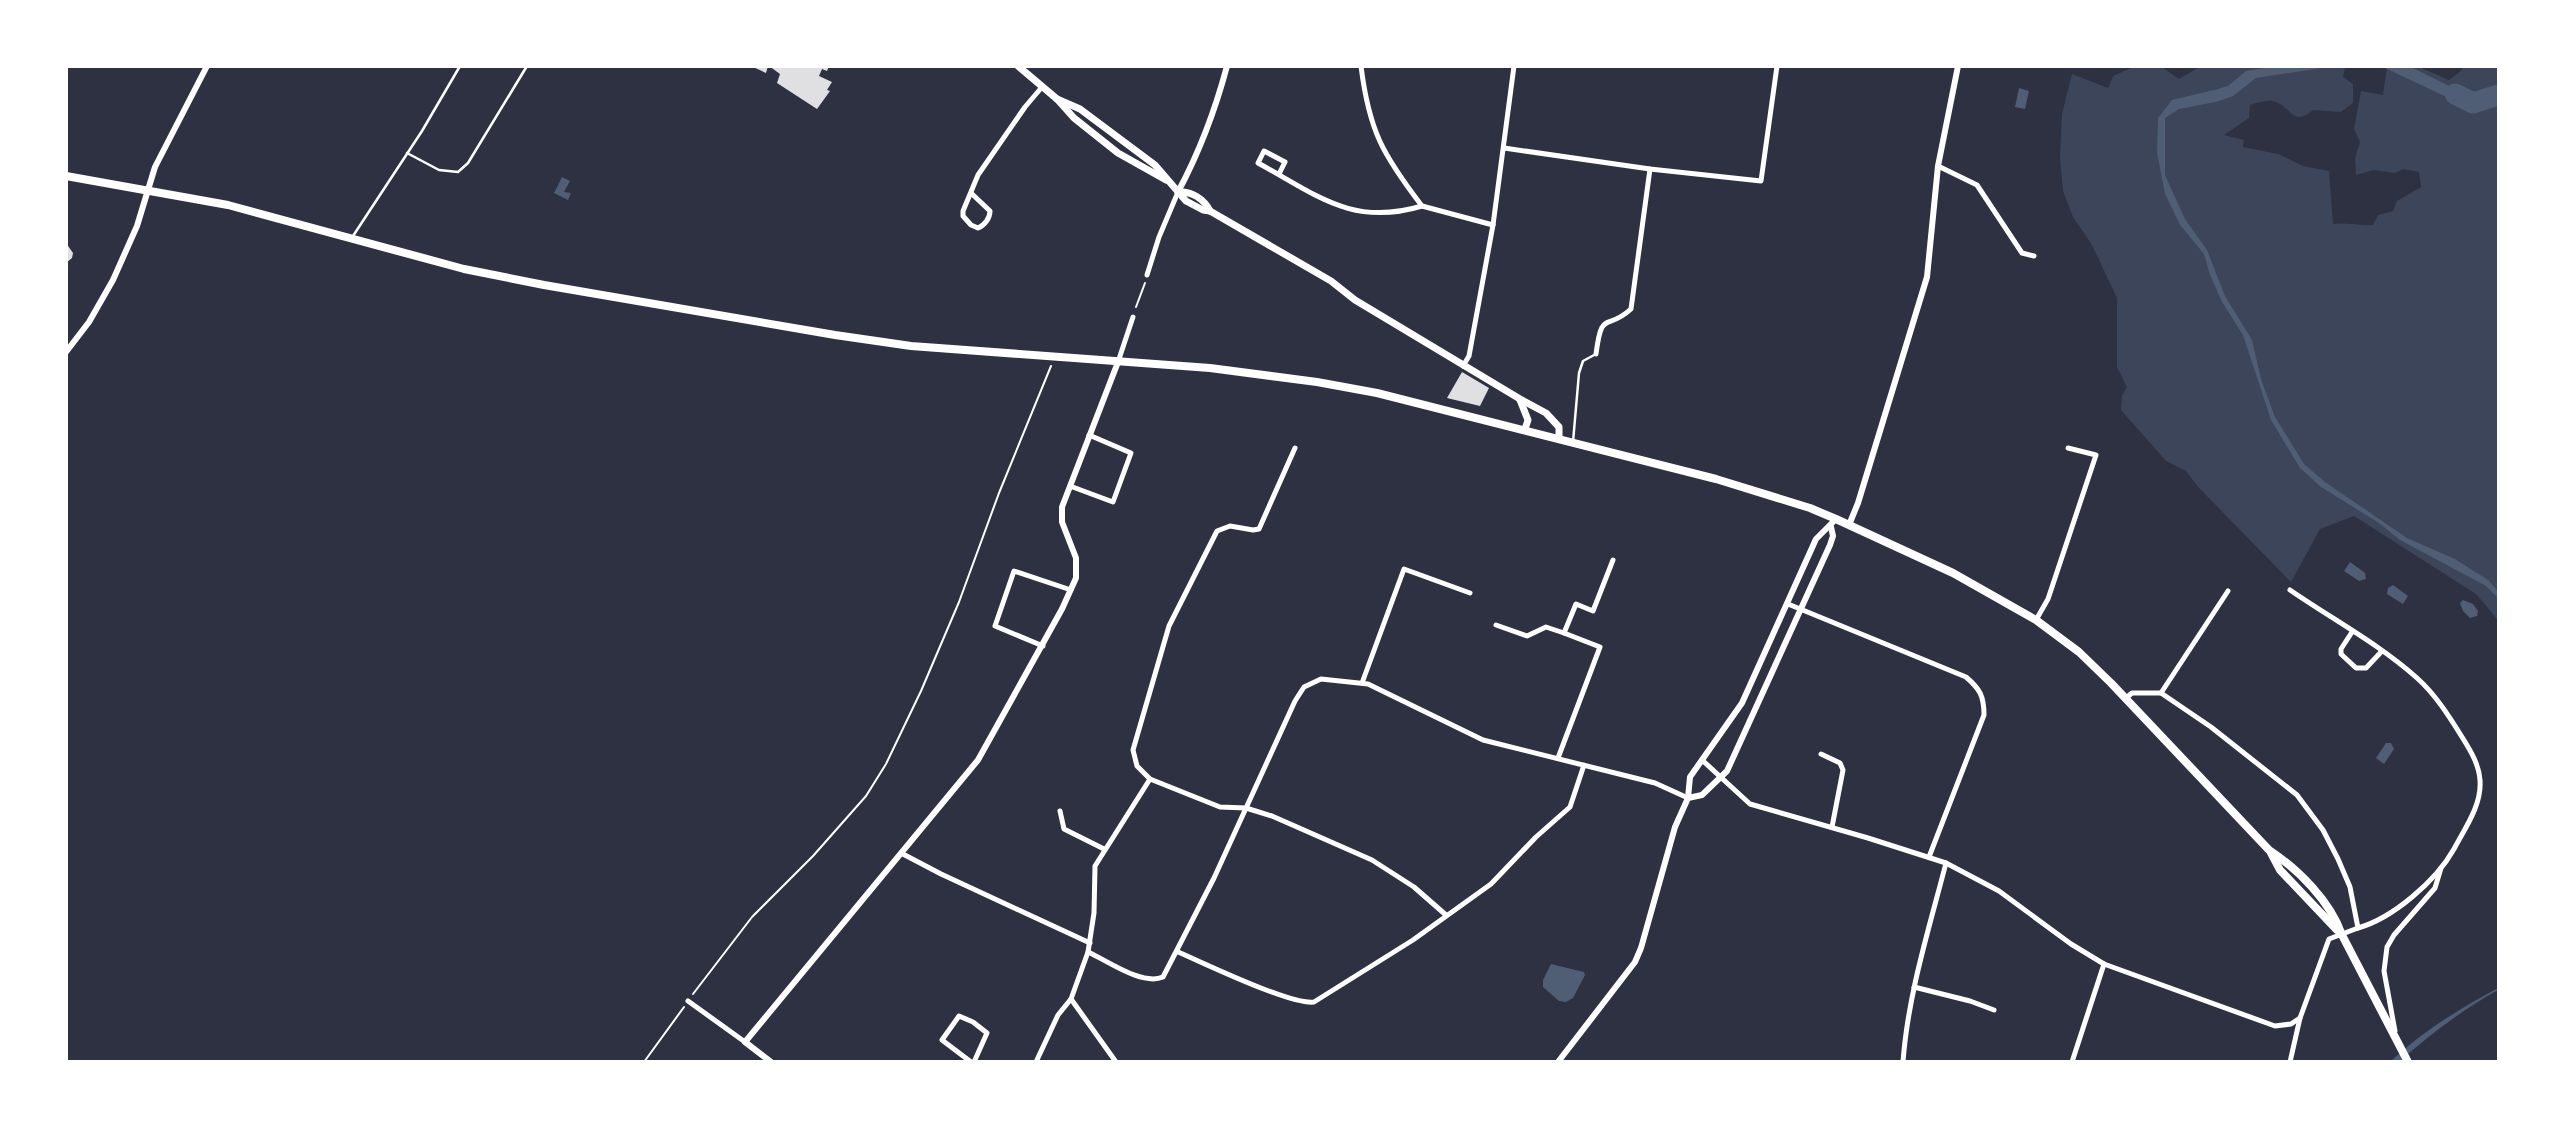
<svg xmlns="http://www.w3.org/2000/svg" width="2565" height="1128" viewBox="0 0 2565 1128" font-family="'Nunito Sans',sans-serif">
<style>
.green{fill:#3c4559}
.water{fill:#4f5d75}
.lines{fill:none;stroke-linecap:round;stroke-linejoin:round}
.river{stroke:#4f5d75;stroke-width:21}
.building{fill:#e0e0e3}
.path{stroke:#fff;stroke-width:2}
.service{stroke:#fff;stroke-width:2.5}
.minor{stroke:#fff;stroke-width:5}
.tertiary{stroke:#fff;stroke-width:6}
.secondary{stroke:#fff;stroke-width:7}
.primary{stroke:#fff;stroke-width:8}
</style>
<rect width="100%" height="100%" fill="#2d3142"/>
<path class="green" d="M 2133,67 L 2162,67 L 2179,79 L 2199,67 L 2345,67 L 2343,77 L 2353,84 L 2353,103 L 2341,112 L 2313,110 C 2292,128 2292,106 2273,101 C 2265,100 2257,103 2250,105 L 2249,118 L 2224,135 L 2244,140 L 2243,147 L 2278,154 L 2303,166 L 2329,171 L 2333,224 C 2347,222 2359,226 2373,225 L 2378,215 L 2393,211 L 2397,201 L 2421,187 L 2419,172 L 2403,169 L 2395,173 L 2374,170 L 2356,175 L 2355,158 L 2360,142 L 2354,129 L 2361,91 L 2383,95 L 2387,67 L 2419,67 L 2449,80 L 2461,71 L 2463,67 L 2497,67 L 2498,620 L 2476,594 L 2354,516 L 2320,529 L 2291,582 L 2198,487 L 2186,471 L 2166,461 L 2121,410 L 2122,396 L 2127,387 L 2117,367 L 2117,298 L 2092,245 L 2073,217 L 2063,191 L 2060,158 L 2062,114 L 2072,74 L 2108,88 L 2113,76 Z"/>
<g class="water">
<path d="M 2269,67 L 2328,67 L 2256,78 L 2233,96 L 2216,102 L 2179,109 L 2165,118 L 2165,175 L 2185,219 L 2207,250 L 2225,296 L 2252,340 L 2261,379 L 2275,417 L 2304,464 L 2325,482 L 2407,538 L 2455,559 L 2488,580 L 2498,591 L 2498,598 L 2486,586 L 2400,540 L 2379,523 L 2321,487 L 2300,468 L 2271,420 L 2243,335 L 2222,302 L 2210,275 L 2204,254 L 2180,225 L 2165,194 L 2157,152 L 2158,118 L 2172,100 L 2214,90 L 2228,86 L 2246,71 Z"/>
<path d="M 2383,67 L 2411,67 L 2479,101 L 2479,109 L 2457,102 Z"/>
<path d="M 2019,88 L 2029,91 L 2025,109 L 2015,107 Z"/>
<path d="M 562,177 L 570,181 L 564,192 L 571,193 L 568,200 L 554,193 Z"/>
<path d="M 2350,562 L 2365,573 L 2366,579 L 2359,581 L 2344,571 Z"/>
<path d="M 2393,585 L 2408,596 L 2403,604 L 2387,594 L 2388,588 Z"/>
<path d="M 2463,600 L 2473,604 L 2478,611 L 2477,616 L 2470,618 L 2463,611 L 2460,603 Z"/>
<path d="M 2386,743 L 2391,743 L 2394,749 L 2384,764 L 2376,758 Z"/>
<path d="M 1551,964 L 1584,972 L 1585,975 L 1573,998 L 1566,1002 L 1559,1001 L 1543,987 L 1543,980 Z"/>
<path d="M 2498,988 L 2498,990 C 2462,1010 2431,1034 2400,1061 L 2390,1062 C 2423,1031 2459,1009 2498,988 Z"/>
</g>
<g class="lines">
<path class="river" d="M 2455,94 L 2473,103 L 2498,95"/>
</g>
<g class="building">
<path d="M 751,66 L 768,66 L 766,73 Z"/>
<path d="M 769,66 L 829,66 L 827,71 L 822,69 L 819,76 L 832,82 L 827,90 L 830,91 L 817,109 L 777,83 L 780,74 Z"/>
<path d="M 66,243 L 73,253 L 72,258 L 66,263 Z"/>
<path d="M 1462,372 L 1489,388 L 1480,406 L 1447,398 Z"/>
</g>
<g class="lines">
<g class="path">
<path d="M 1136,307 L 1145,283"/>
<path d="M 693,994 L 752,917 L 813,856 L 866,796 L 886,764 L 921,691 L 959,602 L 999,493 L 1051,366"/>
<path d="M 644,1062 L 684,1007"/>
</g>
<g class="service">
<path d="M 407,153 L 439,170 L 458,172 L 468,163 L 527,66"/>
<path d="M 353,236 L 422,131 L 460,66"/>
<path d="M 1573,442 L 1579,373 L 1583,361 L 1596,354"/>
</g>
<g class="minor">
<path d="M 1361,66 C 1369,131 1383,155 1422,206 L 1493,225"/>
<path d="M 1504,148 L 1650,169 L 1761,181 L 1777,66"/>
<path d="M 1938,166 L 1977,185 L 2022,253 L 2034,256"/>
<path d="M 1279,174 L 1285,162 L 1264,151 L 1258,163 C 1317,195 1352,227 1422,206"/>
<path d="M 971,193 L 990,211 C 990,218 985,225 978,228 L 971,225 L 963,216 L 963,211 L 978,175 L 1025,107 L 1042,87"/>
<path d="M 1147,275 L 1159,237 L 1178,192"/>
<path d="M 1596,354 C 1602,308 1606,332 1631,309 L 1650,169"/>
<path d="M 1118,362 L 1133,317"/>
<path d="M 1463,366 L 1469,356 L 1493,225 L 1514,66"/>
<path d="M 1070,486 L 1113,502 L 1131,453 L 1089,435"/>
<path d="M 2290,590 C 2332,619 2379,644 2417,678 C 2435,694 2449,716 2462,737 C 2470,750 2479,764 2480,780 C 2482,805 2465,828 2454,849 C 2436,881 2393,918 2358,928"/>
<path d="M 1788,604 L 1966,677 C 1980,689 1984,696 1984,715 L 1929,857"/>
<path d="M 2036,620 L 2048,599 L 2096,455 L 2068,448"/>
<path d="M 1496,625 L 1527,636 L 1546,627 L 1564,633"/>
<path d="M 2352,632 L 2341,649 L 2341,654 L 2356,668 L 2366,668 L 2382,651"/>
<path d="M 1043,646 L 995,626 L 1014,571 L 1071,590"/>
<path d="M 1362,683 L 1404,569 L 1470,593"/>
<path d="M 2161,693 L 2228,591"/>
<path d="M 2126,698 L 2132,693 L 2161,693 L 2211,727 L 2297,795 L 2323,830 L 2338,859 L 2350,887 L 2358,928 L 2329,939 L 2300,1018 L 2290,1062"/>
<path d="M 1821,754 L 1840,763 L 1843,770 L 1832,827"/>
<path d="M 1558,758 L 1600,647 L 1564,633 L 1576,604 L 1593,611 L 1613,560"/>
<path d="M 1702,760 L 1750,804 L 1868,838 L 1946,863 L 1999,891 L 2071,944 L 2104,964 L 2275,1026 L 2291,1024 L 2300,1018"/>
<path d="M 1150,779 L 1220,807 L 1246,808 L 1272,816 L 1372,860 L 1414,887 L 1446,915"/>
<path d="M 1060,811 L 1064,829 L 1104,849"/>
<path d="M 901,853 L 941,874 L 1090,943"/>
<path d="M 1088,952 C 1108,961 1142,986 1163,977 L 1214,878 L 1295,701 L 1304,687 L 1321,679 L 1368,684 L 1483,740 L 1655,783 L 1688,798"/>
<path d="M 1178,952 C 1204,963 1290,1005 1314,1002 L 1413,940 L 1491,884 L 1536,837 L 1570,807 L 1584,765"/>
<path d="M 1914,987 L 1970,1001 L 1994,1010"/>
<path d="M 1071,999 L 1116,1062"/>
<path d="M 688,1001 L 745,1042"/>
<path d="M 2395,1031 L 2384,971 L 2387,947 L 2394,935 L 2435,888 L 2441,868"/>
<path d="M 971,1062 L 942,1040 L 959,1016 L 973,1022 L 987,1033 L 974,1062"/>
<path d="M 1036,1062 L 1058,1015 L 1071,999 L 1088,952 L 1094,913 L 1095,866 L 1150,779 L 1137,766 L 1133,750 L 1169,626 L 1217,531 L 1230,526 L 1253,530 L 1259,529 L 1295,448"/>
<path d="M 1903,1062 C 1908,994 1929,929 1946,863"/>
<path d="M 2072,1062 L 2104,964"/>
</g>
<g class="tertiary">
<path d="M 1178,192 C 1200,151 1215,111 1227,66"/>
<path d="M 66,352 L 89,322 L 113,280 L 137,226 L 155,167 L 207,66"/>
<path d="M 1849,525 L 1858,503 L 1927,277 L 1938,166 L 1958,66"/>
<path d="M 1688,798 L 1702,795 L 1727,771 L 1830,545 L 1833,536 L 1831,527"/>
<path d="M 771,1062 L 745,1042 L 978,760 L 1062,609 L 1076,578 L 1076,558 L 1062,522 L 1062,507 L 1118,362"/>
<path d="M 1558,1062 L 1635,962 L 1641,948 L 1675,827 L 1688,798 L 1690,777 L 1742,703 L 1816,539 L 1836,519"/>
</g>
<g class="secondary">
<path d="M 1018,66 L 1057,99 L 1074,118 L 1118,153 L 1166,180"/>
<path d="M 1057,99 L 1080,109 L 1155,165 L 1186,201 L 1203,210 L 1210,211 L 1331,281 L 1355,300 L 1520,399 L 1546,413 L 1559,427 L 1559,438"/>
<path d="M 1178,192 C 1192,191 1204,199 1210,211"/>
<path d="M 1520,400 L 1528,420 L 1525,429"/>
</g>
<g class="primary">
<path d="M 66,176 L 228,205 L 464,269 L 544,285 L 835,335 L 911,346 L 1210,368 L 1317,382 L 1377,393 L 1716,479 L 1810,508 L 1836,519 L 1953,573 L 2036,620 L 2079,652 L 2111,683 L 2269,850 C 2299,870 2330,901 2342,935 L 2408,1062"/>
<path d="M 2271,853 L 2280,870 L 2337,930"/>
</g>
</g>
<rect width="2565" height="1128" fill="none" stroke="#ffffff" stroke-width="136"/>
</svg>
